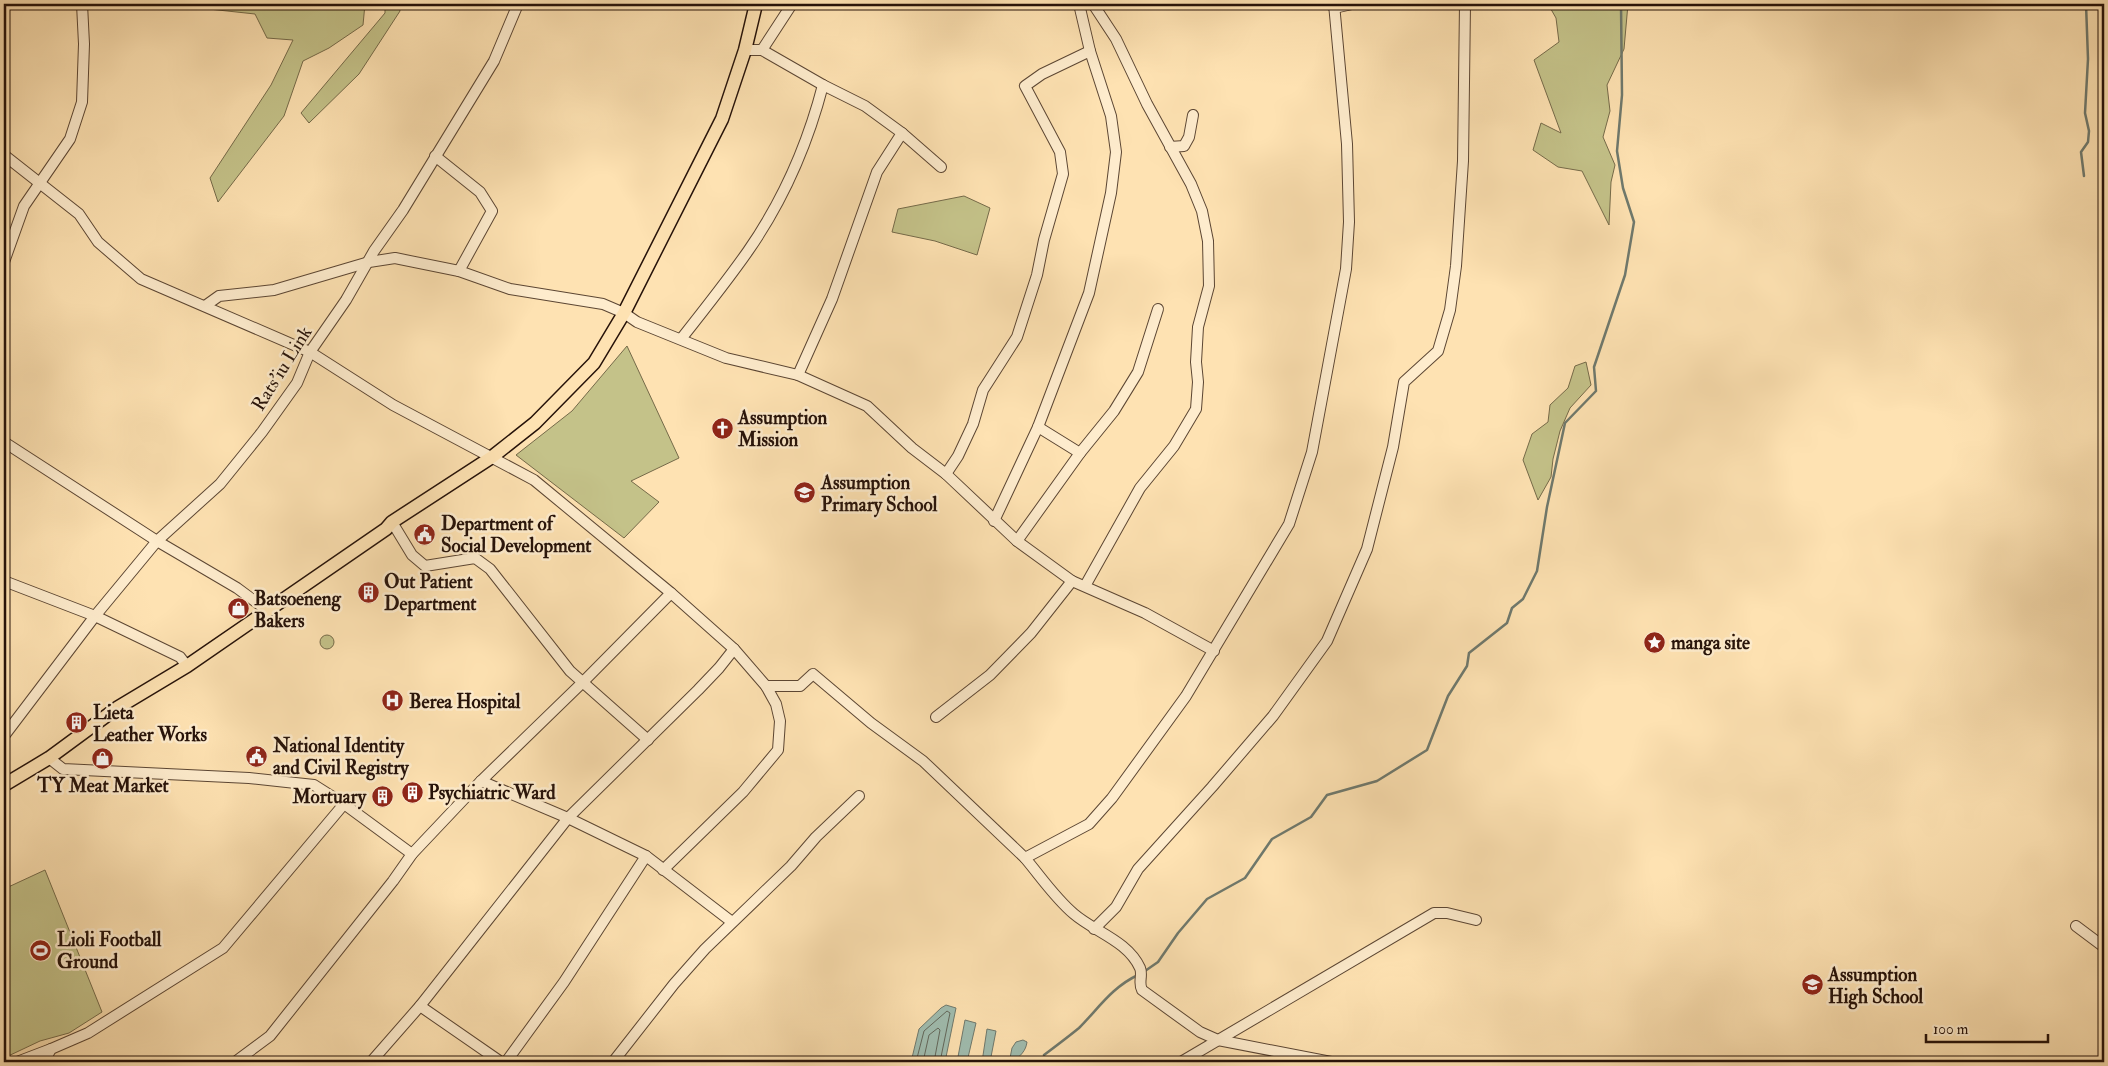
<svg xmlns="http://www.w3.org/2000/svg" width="2108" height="1066" viewBox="0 0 2108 1066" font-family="'IM FELL Double Pica',serif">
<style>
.green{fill:#c4c289;stroke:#756a49}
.water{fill:#a0bdb0;stroke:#6f796d}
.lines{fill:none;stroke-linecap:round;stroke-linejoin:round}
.shore{stroke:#63685c;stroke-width:1}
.stream{stroke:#6f796d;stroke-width:2.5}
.minor-casing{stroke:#5c4633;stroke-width:12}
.major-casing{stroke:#261209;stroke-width:15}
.minor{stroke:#feeccd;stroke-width:10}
.major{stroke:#fee2b2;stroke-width:12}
.labels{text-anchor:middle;stroke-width:5;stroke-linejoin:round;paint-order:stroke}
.street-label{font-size:19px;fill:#261209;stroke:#feeccd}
.poi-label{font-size:19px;font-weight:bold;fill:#261209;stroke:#feeccd;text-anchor:start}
</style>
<rect width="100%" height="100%" fill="#fee2b2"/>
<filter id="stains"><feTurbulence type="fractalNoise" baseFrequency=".004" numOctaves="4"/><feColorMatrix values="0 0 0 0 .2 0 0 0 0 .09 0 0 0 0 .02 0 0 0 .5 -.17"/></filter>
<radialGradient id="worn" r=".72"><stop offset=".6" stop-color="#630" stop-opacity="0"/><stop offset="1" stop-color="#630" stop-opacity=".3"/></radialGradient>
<g class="green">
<path d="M 184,4 L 268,4 L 274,10 L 278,4 L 365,4 L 363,25 L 329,48 L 303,61 L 284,116 L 218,202 L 210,178 L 271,85 L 293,40 L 267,38 L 255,14 L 181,6 Z"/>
<path d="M 385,4 L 399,4 L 400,11 L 359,74 L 309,123 L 301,113 L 385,13 Z"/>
<path d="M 1548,4 L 1628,4 L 1624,49 L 1607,85 L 1610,111 L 1603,137 L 1615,165 L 1611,182 L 1609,225 L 1582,171 L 1558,167 L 1533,150 L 1541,123 L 1561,133 L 1534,60 L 1559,42 L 1556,18 Z"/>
<path d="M 964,196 L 990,208 L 977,255 L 935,241 L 892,232 L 898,209 Z"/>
<path d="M 627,346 L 679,458 L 631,481 L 659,502 L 624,538 L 516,455 L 572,411 Z"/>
<path d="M 1586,362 L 1591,385 L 1570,408 L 1560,431 L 1553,459 L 1551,477 L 1538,500 L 1523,460 L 1532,434 L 1548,422 L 1550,405 L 1568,388 L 1575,366 Z"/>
<circle cx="327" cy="642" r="7"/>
<path d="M 45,870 L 102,1012 L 69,1033 L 40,1041 L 4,1058 L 4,889 Z"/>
</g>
<g class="water">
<path d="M 946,1005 L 956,1008 L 945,1062 L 911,1062 L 919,1029 L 941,1008 Z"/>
<path d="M 965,1020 L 976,1023 L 967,1062 L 957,1062 Z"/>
<path d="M 987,1029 L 996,1031 L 990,1062 L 982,1062 Z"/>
<path d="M 1023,1040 L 1027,1042 C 1026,1051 1020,1056 1014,1061 L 1010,1058 L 1012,1048 L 1016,1042 Z"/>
</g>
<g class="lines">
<g class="shore">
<path d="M 916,1062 L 924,1031 L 947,1011 L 950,1013 L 940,1062"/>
<path d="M 923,1062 L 929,1035 L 938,1028 L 940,1030 L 934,1062"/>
</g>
<g class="stream">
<path d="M 2084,176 L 2081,152 L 2088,142 L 2089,131 L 2085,113 L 2088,59 L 2086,4"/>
<path d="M 1145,971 L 1158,962 L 1178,933 L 1207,899 L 1245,878 L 1272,839 L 1311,817 L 1327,795 L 1377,781 L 1427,750 L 1448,696 L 1467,666 L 1469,653 L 1507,623 L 1512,608 L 1523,599 L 1537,571 L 1547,507 L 1565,423 L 1596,391 L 1594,367 L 1625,275 L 1634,222 L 1623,188 L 1617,151 L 1622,95 L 1621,4"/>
<path d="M 1044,1055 C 1056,1046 1068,1037 1079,1028 C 1098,1009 1112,987 1138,975"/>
</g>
<defs>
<g id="minor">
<path d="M 1334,8 L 1352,4"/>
<path d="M 745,50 L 762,50 L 823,85 L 865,106 L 902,133 L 941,167"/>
<path d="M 762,50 L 792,4"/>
<path d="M 1170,147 L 1184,146 L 1189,137 L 1193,115"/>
<path d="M 4,155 L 79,214 L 98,242 L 141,279 L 310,352 L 393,405 L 534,480 L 671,593 L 734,649 L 766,686 L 776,704 L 780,721 L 778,750 L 743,792 L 663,870"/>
<path d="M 435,156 L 480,192 L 492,211 L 459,271"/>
<path d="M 4,262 L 24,206 L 70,139 L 82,102 L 84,44 L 82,4"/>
<path d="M 205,306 L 219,296 L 274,290 L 369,262 L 395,258 L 459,271 L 510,289 L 603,304 L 624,313 L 637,322 L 726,358 L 798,375 L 867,406 L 912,448 L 946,474 L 1017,541 L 1072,581 L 1145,613 L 1214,651"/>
<path d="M 681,339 C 704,310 727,281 748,251 C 782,202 808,143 823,85"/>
<path d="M 798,375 L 832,299 L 877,172 L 902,133"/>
<path d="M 1038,427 L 1080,453 L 1114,411 L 1138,372 L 1158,309"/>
<path d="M 4,442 L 157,541 L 237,588 L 268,611"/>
<path d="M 946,474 L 958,456 L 973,424 L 983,390 L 1017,337 L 1037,275 L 1044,240 L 1063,174 L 1060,152 L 1025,86 L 1042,74 L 1090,51"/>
<path d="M 994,521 L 1038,427 L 1089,293 L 1111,193 L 1116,152 L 1111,116 L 1090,51 L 1079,4"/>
<path d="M 392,522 L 412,555 L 425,566 L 475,558 L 490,569 L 570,671 L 648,740"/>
<path d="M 1017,541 L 1080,453"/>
<path d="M 4,581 L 95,616 L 180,657 L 187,666"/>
<path d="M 1085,586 L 1140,488 L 1174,446 L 1196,409 L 1198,382 L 1196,362 L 1198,327 L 1209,286 L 1208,241 L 1202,211 L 1191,184 L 1147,104 L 1116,39 L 1093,4"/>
<path d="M 766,686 L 800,686 L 813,674 L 871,723 L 923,761 L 1025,858 L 1089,824 L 1112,798 L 1186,696 L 1289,524 L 1312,452 L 1346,269 L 1349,222 L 1347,144 L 1334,4"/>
<path d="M 936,717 L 990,675 L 1031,633 L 1072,581"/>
<path d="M 4,736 L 95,616 L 157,541 L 220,484 L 262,432 L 297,383 L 310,352 L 346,300 L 374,251 L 403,210 L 494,61 L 518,4"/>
<path d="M 49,758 L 63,769 L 249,778 L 314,785 L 344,804 L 412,854"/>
<path d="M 481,781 L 568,818 L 646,856 L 732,922"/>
<path d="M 1025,858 C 1041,877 1055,898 1074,914 C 1095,932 1128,941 1140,968 C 1143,975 1138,983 1142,990 L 1200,1032 L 1218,1040 L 1331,1062"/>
<path d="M 2076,926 L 2104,947"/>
<path d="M 1094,929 L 1116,907 L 1138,869 L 1212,787 L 1273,716 L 1327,641 L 1367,549 L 1393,447 L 1404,382 L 1438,351 L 1450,310 L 1456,266 L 1463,161 L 1465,4"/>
<path d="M 420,1006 L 501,1062"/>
<path d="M 17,1062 L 51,1049"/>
<path d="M 44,1062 L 51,1049 L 88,1033 L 223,948 L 344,804"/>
<path d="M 235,1062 L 270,1036 L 393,881 L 412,854 L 481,781 L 583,682 L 671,593"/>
<path d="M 371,1062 L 420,1006 L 568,818 L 698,690 L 719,668 L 734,649"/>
<path d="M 506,1062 L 564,982 L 646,856"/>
<path d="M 613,1062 L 674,984 L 705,949 L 791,866 L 816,837 L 859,796"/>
<path d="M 1181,1062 L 1434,913 L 1447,913 L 1476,920"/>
</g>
<path id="major" d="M 4,785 L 49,758 L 117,708 L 187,666 L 386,529 L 392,522 L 492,457 L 535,423 L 594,363 L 624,313 L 722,119 L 745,50 L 756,4"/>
</defs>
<use href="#minor" class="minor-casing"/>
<use href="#major" class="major-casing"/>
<use href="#minor" class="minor"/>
<use href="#major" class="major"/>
</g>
<defs>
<symbol id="church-disc" viewBox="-11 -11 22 22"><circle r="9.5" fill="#8f2418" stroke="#feeccd"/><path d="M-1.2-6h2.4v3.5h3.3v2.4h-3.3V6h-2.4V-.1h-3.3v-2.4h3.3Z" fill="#fff"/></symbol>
<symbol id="school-disc" viewBox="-11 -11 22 22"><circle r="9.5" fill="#8f2418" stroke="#feeccd"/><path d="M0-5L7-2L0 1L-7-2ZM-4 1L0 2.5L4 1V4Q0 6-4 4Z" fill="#fff"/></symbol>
<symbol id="civic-disc" viewBox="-11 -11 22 22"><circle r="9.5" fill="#8f2418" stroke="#feeccd"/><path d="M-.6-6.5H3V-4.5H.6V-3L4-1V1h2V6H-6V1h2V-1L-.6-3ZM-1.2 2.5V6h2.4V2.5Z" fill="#fff"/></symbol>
<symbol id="building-disc" viewBox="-11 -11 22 22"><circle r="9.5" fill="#8f2418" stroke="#feeccd"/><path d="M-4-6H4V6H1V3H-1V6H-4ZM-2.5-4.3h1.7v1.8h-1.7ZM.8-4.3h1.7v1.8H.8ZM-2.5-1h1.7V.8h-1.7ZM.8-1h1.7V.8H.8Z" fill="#fff"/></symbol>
<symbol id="shop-disc" viewBox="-11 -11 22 22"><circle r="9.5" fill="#8f2418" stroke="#feeccd"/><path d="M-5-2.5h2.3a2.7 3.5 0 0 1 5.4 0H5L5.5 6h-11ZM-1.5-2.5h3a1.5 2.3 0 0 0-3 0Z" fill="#fff"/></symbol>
<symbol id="sight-disc" viewBox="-11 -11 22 22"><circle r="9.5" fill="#8f2418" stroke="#feeccd"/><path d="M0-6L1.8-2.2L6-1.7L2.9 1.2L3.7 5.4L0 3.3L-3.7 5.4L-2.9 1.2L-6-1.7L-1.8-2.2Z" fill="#fff"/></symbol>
<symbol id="hospital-disc" viewBox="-11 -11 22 22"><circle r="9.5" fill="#8f2418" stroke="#feeccd"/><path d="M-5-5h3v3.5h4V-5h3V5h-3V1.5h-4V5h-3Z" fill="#fff"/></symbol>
<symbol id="stadium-disc" viewBox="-11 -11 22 22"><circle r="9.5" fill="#8f2418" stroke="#feeccd"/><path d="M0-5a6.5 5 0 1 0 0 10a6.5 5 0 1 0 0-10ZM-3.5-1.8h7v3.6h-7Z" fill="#fff"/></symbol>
</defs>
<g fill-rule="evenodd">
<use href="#church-disc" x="710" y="416" width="25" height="25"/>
<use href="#school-disc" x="792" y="480" width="25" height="25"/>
<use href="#civic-disc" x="412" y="522" width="25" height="25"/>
<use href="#building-disc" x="356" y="580" width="25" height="25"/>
<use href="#shop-disc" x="226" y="596" width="25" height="25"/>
<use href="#sight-disc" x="1642" y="630" width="25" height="25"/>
<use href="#hospital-disc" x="380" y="688" width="25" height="25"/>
<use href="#building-disc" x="64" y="710" width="25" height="25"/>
<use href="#civic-disc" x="244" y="744" width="25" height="25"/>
<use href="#shop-disc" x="90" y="746" width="25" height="25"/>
<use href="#building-disc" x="400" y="780" width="25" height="25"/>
<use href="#building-disc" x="370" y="784" width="25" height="25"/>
<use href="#stadium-disc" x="28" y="938" width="25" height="25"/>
<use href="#school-disc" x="1800" y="972" width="25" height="25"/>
</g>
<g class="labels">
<g class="street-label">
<text transform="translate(281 368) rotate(-58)" y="7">Rats'iu Link</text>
</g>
<g class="poi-label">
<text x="738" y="424">Assumption<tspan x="738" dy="22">Mission</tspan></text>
<text x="821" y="489">Assumption<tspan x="821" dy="22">Primary School</tspan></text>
<text x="441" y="530">Department of<tspan x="441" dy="22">Social Development</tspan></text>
<text x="384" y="588">Out Patient<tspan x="384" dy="22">Department</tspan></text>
<text x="254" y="605">Batsoeneng<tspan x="254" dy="22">Bakers</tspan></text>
<text x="1671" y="649">manga site</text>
<text x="409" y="708">Berea Hospital</text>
<text x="93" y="719">Lieta<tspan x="93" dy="22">Leather Works</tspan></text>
<text x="273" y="752">National Identity<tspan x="273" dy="22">and Civil Registry</tspan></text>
<text x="103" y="792" text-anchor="middle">TY Meat Market</text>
<text x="428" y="799">Psychiatric Ward</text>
<text x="366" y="803" text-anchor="end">Mortuary</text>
<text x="57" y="946">Lioli Football<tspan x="57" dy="22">Ground</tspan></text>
<text x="1828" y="981">Assumption<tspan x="1828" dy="22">High School</tspan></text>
</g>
</g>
<rect width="2108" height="1066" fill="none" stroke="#fee2b2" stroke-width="20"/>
<rect x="5" y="5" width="2098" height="1056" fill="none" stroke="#261209" stroke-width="2.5"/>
<rect x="10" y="10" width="2088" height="1046" fill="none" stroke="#261209"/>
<path d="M1926 1034v8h122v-8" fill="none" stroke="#261209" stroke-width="2.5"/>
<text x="1933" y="1034" font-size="15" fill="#261209" stroke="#feeccd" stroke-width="4" paint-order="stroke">100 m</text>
<rect width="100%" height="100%" filter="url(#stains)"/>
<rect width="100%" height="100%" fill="url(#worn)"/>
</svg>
